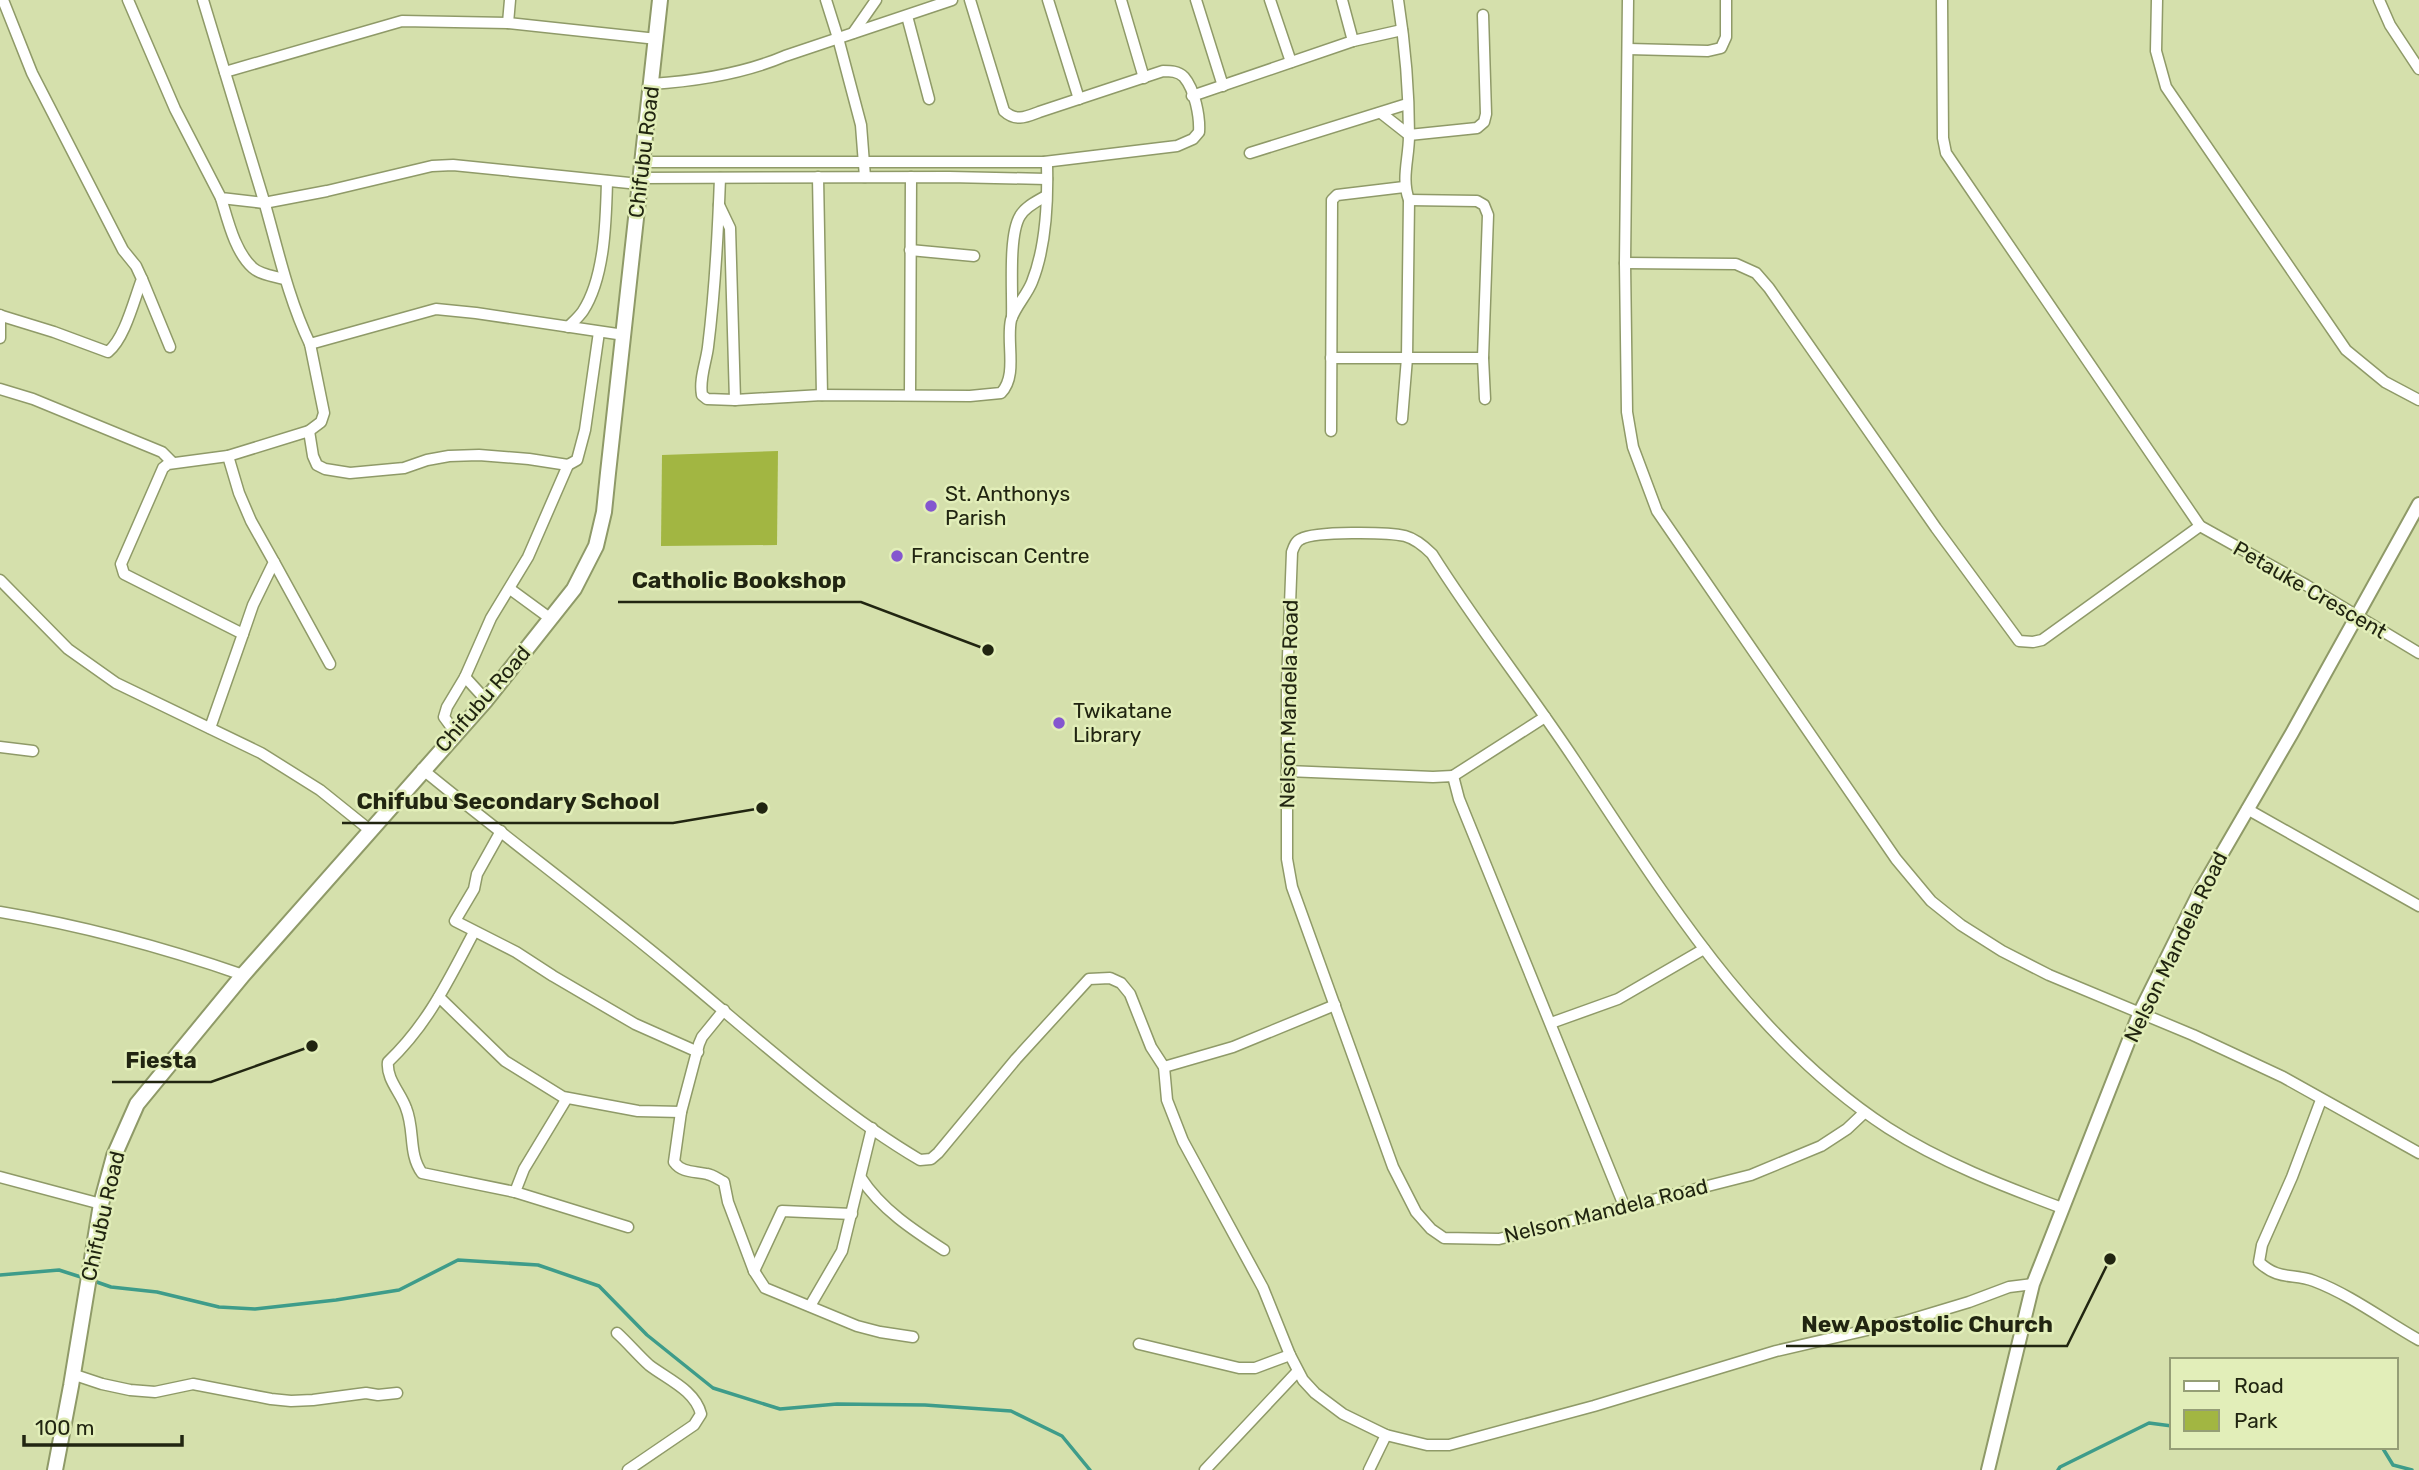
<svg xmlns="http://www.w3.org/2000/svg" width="2419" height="1470" viewBox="0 0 2419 1470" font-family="Rubik,sans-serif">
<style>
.green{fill:#a2b642}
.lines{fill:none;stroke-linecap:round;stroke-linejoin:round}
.stream{stroke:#3e9c8a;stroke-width:3.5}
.minor-casing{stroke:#8f9a68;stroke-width:13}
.tertiary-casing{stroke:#8f9a68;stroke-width:16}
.secondary-casing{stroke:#8f9a68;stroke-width:18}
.minor{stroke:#fff;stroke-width:10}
.tertiary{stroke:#fff;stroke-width:12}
.secondary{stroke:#fff;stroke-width:14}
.poi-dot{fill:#8456cf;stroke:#e2eeb9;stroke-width:2.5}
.labels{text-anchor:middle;stroke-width:5;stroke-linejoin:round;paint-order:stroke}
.street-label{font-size:21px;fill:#212511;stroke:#e2eeb9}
.poi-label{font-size:21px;fill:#212511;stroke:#e2eeb9;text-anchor:start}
.leader{fill:none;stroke:#212511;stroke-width:2.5}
.callout-dot{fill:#212511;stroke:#e2eeb9;stroke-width:2.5}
.callout-label{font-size:23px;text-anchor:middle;font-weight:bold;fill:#212511;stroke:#e2eeb9;stroke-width:5;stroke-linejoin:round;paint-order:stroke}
</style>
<rect width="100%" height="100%" fill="#d5e0ac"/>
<path class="green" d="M 778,451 L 777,545 L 661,546 L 662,455 Z"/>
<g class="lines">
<g class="stream">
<path d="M 0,1275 L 59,1270 L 84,1278"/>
<path d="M 91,1280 L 111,1287 L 157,1292 L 219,1307 L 255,1309 L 336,1300 L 399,1290 L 458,1260 L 538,1265 L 599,1286 L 647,1335 L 713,1388 L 780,1409 L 837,1404 L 925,1405 L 1011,1411 L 1062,1436 L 1090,1470"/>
<path d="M 2382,1447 L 2393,1465 L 2412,1470"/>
<path d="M 2058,1470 L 2060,1467 L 2149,1423 L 2172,1426"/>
</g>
<defs>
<g id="minor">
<path d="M 128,0 L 175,109 L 221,198 L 264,203 L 327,191 L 432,166 L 453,165 L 639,184"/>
<path d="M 203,0 C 223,67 244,134 264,201 C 278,250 288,298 310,344 L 436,309 L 476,313 L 624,335"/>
<path d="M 826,0 L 838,38 L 861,125 L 865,177"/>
<path d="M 1048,0 L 1079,99"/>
<path d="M 1121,0 L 1144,78"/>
<path d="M 1196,0 L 1223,86"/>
<path d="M 1270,0 L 1291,62"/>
<path d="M 1342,0 L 1353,41"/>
<path d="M 1398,0 C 1405,44 1409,91 1409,136 C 1409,158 1401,179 1409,200 L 1407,358 L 1402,419"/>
<path d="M 1628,0 L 1625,263 L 1627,412 L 1633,447 L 1657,511 L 1896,859 L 1931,901 L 1961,925 L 2002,951 L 2049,975 L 2193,1035 L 2283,1077 L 2419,1153"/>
<path d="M 1942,0 L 1943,138 L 1946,153 L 2200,526 L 2306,585 L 2419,653"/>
<path d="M 2157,0 L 2156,51 L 2166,87 L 2346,350 L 2385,382 L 2419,400"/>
<path d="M 2379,0 L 2390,25 L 2419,69"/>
<path d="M 907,16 L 929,99"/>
<path d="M 508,23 L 510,0"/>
<path d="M 853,33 L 876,0"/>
<path d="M 1628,49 L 1708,51 L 1721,48 L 1726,37 L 1726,0"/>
<path d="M 225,72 L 402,21 L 508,23 L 657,39"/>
<path d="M 651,84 C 697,81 743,74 785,56 L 952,0"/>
<path d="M 1192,96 L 1353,41 L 1402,30"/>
<path d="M 1381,113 L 1409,135 L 1477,128 L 1484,122 L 1486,114 L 1483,15"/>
<path d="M 1250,153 L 1407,104"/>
<path d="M 642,162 L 1044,162 L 1177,146 L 1193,139 L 1199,132 C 1200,117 1195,90 1184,77 C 1178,71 1170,71 1163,71 L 1039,112 C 1026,117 1016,122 1004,111 L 970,0"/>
<path d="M 818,177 L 822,395"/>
<path d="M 640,178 L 949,177 L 1047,179"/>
<path d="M 720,178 C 718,234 715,291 708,347 C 706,363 699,379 702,395 L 707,399 L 735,400 L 822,395 L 970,396 L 1001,393 C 1018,376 1006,342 1011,320 C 1015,307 1027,295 1032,282 C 1046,247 1048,203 1047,165 L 1044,162"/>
<path d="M 221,198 C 228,221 235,252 253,268 C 261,275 274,276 284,279"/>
<path d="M 1409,200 L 1477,201 L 1484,205 L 1488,215 L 1483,358 L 1485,399"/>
<path d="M 719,205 L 730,228 L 735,400"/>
<path d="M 910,250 L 974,256"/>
<path d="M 1625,263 L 1736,264 L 1756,273 L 1769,288 L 1936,528 L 2019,641 L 2033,642 L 2042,640 L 2200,526"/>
<path d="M 142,279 L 170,347"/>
<path d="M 0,315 L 0,338"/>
<path d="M 2,316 L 54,332 L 108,352 C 125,338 134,300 142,279 L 136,266 L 123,250 L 32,73 L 3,0"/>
<path d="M 1012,317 C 1013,293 1008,236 1020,216 C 1025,207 1037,201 1046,196"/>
<path d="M 568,327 C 573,322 579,317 583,311 C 605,277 606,220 607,181"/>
<path d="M 1331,358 L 1483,358"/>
<path d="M 0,389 L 33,399 L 162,452 L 172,462"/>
<path d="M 910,395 L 911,177"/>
<path d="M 309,431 L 313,456 L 317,465 L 325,469 L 350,473 L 404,468 L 427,460 L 449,456 L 479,455 L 529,459 L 568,465 L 577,460 L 585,430 L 599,332"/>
<path d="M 1331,431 L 1332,200 L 1337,195 L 1404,187"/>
<path d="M 228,456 L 239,493 L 251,521 L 274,562 L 253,605 L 243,634"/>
<path d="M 274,562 L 330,664"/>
<path d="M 0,580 L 68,649 L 116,683 L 261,753 L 320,790 L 371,831"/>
<path d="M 510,589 L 551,619"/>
<path d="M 465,677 L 486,700"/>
<path d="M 210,728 L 243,634 L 124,574 L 121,564 L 163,468 L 168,464 L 228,456 L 309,431 L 321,422 L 324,413 L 310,344"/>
<path d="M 455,732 L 444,717 L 447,707 L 465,677 L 491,618 L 528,557 L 568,465"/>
<path d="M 0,747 L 33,751"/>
<path d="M 422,769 C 506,838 593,902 676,971 C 755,1036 832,1108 920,1160 L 931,1159 L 938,1153 L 1016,1059 L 1089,979 L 1110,978 L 1121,983 L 1130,994 L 1151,1047 L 1164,1067 L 1167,1100 L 1183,1141 L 1263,1288 L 1290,1355 L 1303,1380 L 1315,1393 L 1343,1414 L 1386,1435 L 1427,1445 L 1449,1445 L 1594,1406 L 1776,1351 L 1906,1321 L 1969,1302 L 2009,1287 L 2033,1284"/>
<path d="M 1287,771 L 1433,777 L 1453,776 L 1459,799 L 1625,1208"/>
<path d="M 1453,776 L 1545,717"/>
<path d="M 2247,809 L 2419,906"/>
<path d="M 501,831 L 477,874 L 474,889 L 455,921 L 516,952 L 553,976 L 635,1024 L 698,1052"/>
<path d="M 0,912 C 85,926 162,947 243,975"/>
<path d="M 474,932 C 448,981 428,1024 388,1062 C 386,1079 401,1093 406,1108 C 415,1130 408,1154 422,1173 L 515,1192"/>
<path d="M 439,997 L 505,1061 L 563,1097 L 638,1111 L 681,1112"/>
<path d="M 724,1010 L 702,1037 L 699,1044 L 681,1112 L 674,1162 C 682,1173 694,1171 707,1174 C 713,1175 718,1179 724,1182 L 728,1202 L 754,1271 L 765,1288 L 857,1326 L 880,1332 L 913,1337"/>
<path d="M 1551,1023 L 1618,999 L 1704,949"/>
<path d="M 1164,1067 L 1233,1047 L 1335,1005"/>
<path d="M 567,1098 L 524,1169 L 515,1192 L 628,1227"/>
<path d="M 2321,1100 L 2292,1177 L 2262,1245 L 2259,1262 C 2279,1281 2293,1273 2314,1281 C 2351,1295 2385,1321 2419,1340"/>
<path d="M 1865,1112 L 1847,1129 L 1821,1146 L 1751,1175 L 1499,1239 L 1444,1238 L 1431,1229 L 1416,1212 L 1393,1167 L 1292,887 L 1287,859 L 1287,683 L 1292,552 C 1294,546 1296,541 1301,539 C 1315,531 1388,532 1405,536 C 1416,539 1424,546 1432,554 C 1476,624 1528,690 1574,759 C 1664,894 1750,1038 1888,1128 C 1941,1162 2003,1186 2062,1208"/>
<path d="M 0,1177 L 101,1204"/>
<path d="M 861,1178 C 881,1209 913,1230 944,1250"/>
<path d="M 754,1271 L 782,1211 L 852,1214"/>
<path d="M 810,1306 L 842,1251 L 872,1128"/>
<path d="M 617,1333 C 628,1343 638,1355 649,1365 C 667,1379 695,1390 701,1414 L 694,1425 L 628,1470"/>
<path d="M 1139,1344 L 1239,1368 L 1255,1368 L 1290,1355"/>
<path d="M 72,1374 L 102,1384 L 130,1390 L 155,1392 L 193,1384 L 271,1399 L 291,1401 L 313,1400 L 366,1393 L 378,1395 L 397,1393"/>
<path d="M 1205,1470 L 1297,1372"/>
<path d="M 1369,1470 L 1386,1435"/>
</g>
<path id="tertiary" d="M 1988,1470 L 2033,1284 L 2140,1012 L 2199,893 L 2292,733 L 2419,504"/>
<path id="secondary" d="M 55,1470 L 71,1386 L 101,1204 L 114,1156 L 137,1104 L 243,975 L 486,700 L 574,589 L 596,546 L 604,512 L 608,473 L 660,0"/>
</defs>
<use href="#minor" class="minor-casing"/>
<use href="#tertiary" class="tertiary-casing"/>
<use href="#secondary" class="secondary-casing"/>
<use href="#minor" class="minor"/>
<use href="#tertiary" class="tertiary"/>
<use href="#secondary" class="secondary"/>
</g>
<g class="poi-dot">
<circle cx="931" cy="506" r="7"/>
<circle cx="897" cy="556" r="7"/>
<circle cx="1059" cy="723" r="7"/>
</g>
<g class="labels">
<g class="street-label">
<text transform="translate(644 152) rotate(-83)" y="7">Chifubu Road</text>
<text transform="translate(2310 590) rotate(30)" y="7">Petauke Crescent</text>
<text transform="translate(483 699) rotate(-49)" y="7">Chifubu Road</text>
<text transform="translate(1289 704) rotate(-89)" y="7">Nelson Mandela Road</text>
<text transform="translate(2176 947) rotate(-64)" y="7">Nelson Mandela Road</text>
<text transform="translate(1606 1211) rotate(-14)" y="7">Nelson Mandela Road</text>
<text transform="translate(103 1216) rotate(-77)" y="7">Chifubu Road</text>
</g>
<g class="poi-label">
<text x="945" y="501">St. Anthonys<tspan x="945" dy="24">Parish</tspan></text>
<text x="911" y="563">Franciscan Centre</text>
<text x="1073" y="718">Twikatane<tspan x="1073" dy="24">Library</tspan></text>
</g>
</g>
<path class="leader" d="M988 650L861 602H618M762 808L673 823H342M312 1046L211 1082H112M2110 1259L2067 1346H1786"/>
<g class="callout-dot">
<circle cx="988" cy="650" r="7"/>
<circle cx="762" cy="808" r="7"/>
<circle cx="312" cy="1046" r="7"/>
<circle cx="2110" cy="1259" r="7"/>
</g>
<g class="callout-label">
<text x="739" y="588">Catholic Bookshop</text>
<text x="508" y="809">Chifubu Secondary School</text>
<text x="161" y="1068">Fiesta</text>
<text x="1927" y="1332">New Apostolic Church</text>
</g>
<rect x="2170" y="1358" width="228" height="91" fill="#e2eeb9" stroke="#959e76" stroke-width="2"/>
<rect x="2184" y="1381" width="35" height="10" fill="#ffffff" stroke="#959e76" stroke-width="2"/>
<text x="2234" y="1393" font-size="21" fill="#212511">Road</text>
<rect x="2184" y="1410" width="35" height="21" fill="#a2b642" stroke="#959e76" stroke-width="2"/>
<text x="2234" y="1428" font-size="21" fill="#212511">Park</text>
<path d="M24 1435v10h158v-10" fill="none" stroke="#212511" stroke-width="3.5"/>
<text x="35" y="1435" font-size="21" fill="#212511" stroke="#e2eeb9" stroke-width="5" paint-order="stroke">100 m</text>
</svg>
